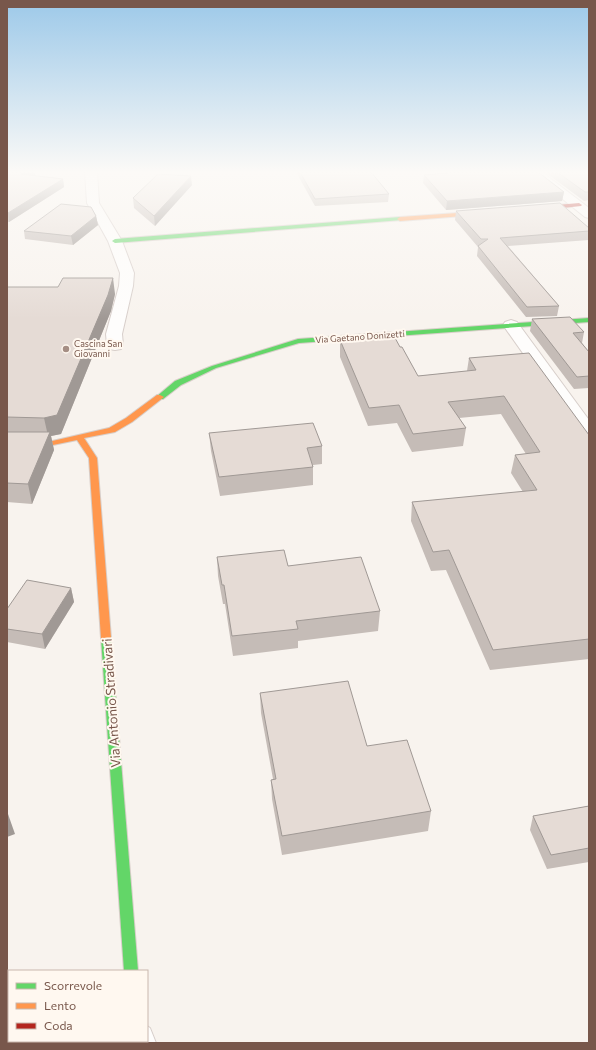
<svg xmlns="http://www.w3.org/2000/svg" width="596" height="1050" viewBox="0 0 596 1050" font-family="Commissioner,sans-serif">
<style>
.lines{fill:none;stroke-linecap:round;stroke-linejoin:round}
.street-casing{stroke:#d7ceca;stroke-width:2}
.fast-casing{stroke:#d8cec9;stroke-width:2}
.slow-casing{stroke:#d8cec9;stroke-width:2}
.jam-casing{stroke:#d8cec9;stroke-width:2}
.street{fill:#fefdfc;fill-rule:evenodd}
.fast{fill:#63d668;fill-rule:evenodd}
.slow{fill:#ff974d;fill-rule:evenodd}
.jam{fill:#b3261e;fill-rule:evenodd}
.wall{fill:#c5bcb7}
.shaded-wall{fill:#a09995}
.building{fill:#e5dbd5;stroke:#a09995}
.poi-dot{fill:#a58e84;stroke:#fff8f0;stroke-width:1.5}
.labels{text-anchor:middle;stroke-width:4;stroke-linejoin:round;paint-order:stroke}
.far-street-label{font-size:9px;fill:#78574b;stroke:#fff8f0}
.far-poi-label{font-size:9px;fill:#78574b;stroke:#fff8f0;text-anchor:start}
.near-street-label{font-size:13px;fill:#78574b;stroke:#fff8f0}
</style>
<rect width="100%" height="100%" fill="#f8f3ee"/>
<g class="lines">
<defs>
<g id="street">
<path d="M 85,172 L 97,172 L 99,203 L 122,241 L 134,273 L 133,286 L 122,334 L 123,345 L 121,349 L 115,350 L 109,349 L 107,345 L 106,334 L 119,286 L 120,273 L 108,241 L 87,203 Z"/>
<path d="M 529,172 L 542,172 L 589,208 L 589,218 L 585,217 Z"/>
<path d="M 511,320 L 517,322 L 589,420 L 589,439 L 582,437 L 503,325 L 505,322 Z"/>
<path d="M 147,1026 L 150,1028 L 156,1043 L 118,1043 L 118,1041 L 147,1041 Z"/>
</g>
<g id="fast">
<path d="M 400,217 L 402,218 L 402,220 L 115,243 L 112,241 L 115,239 Z"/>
<path d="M 589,318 L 589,322 L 299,343 L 216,368 L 181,385 L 163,399 L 160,399 L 156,397 L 175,381 L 212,366 L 298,339 Z"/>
<path d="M 106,634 L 110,635 L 111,638 L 138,971 L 124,971 L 101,638 L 102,635 Z"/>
</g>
<g id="slow">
<path d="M 486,211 L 489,213 L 488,214 L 400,221 L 397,219 L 400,217 Z"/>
<path d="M 157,395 L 160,395 L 164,397 L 132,422 L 115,432 L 84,438 L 97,458 L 111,638 L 110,641 L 102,641 L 101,638 L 89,458 L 77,440 L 48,446 L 7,445 L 7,441 L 48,442 L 109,428 L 126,418 Z"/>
</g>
<path id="jam" d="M 579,203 L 582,205 L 581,206 L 534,211 L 531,209 L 534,207 Z"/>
</defs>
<use href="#street" class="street-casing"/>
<use href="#fast" class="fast-casing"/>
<use href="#slow" class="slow-casing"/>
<use href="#jam" class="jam-casing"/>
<use href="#street" class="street"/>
<use href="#fast" class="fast"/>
<use href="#slow" class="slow"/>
<use href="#jam" class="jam"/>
</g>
<g class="wall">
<path d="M 7,172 L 35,172 L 35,175 L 34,176 L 63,179 L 64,187 L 9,222 L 7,222 Z"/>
<path d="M 296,172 L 371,172 L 389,194 L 388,202 L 315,206 Z"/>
<path d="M 446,172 L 538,172 L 564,192 L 562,201 L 446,210 L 423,183 L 424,175 L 446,173 Z"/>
<path d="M 545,172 L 589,172 L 589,200 L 584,201 Z"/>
<path d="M 192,185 L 155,226 L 134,208 L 133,198 Z"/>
<path d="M 456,211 L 589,228 L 589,240 L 508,246 L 559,306 L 557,316 L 526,317 L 477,256 L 478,247 L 455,220 Z"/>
<path d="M 96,216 L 98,225 L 73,245 L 25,239 L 24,231 Z"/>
<path d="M 7,287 L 115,294 L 111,311 L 61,434 L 51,436 L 54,450 L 32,504 L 7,502 Z"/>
<path d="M 532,319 L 584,332 L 582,343 L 589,352 L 589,388 L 574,389 L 530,331 Z"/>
<path d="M 340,340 L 418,376 L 467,371 L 469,358 L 589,435 L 589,659 L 490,670 L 446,570 L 431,571 L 411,521 L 412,502 L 523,492 L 511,473 L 515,455 L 526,454 L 501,414 L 459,418 L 466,428 L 463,446 L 412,452 L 397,423 L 368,426 L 340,357 Z"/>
<path d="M 209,433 L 322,446 L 322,464 L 313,465 L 313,485 L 220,496 L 211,451 Z"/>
<path d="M 217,557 L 288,566 L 380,611 L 378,631 L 298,641 L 298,648 L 233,656 L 225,604 L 223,604 L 218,576 Z"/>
<path d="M 71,588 L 74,602 L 45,649 L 7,642 L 7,609 Z"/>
<path d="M 260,693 L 367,746 L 431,811 L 428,831 L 282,855 L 272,799 L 271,780 L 273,779 L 261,713 Z"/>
<path d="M 589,806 L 589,862 L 547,869 L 530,830 L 533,816 Z"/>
</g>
<g class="shaded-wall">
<path d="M 24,172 L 35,172 L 35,175 L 22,183 L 21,174 Z"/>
<path d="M 191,176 L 192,185 L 155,226 L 154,216 Z"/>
<path d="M 63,179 L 64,187 L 9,222 L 8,213 Z"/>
<path d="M 564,192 L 562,201 L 446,210 L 447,201 Z"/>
<path d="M 96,216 L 98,225 L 73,245 L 71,236 Z"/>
<path d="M 113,278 L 115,294 L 111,311 L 61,434 L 51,436 L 54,450 L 32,504 L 28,484 L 48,436 L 44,418 Z"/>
<path d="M 71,588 L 74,602 L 45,649 L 42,634 Z"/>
<path d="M 8,814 L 15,834 L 7,837 L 7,815 Z"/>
<path d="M 29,1041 L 44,1041 L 43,1043 L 30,1043 Z"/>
</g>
<g class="building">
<path d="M 7,172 L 24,172 L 21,174 L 63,179 L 8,213 L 7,213 Z"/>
<path d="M 300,172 L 371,172 L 389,194 L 315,199 Z"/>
<path d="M 448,172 L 538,172 L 564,192 L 447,201 L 424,175 L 449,173 Z"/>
<path d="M 557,172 L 589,172 L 589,192 L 585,192 Z"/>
<path d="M 158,174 L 191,176 L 154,216 L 133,198 Z"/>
<path d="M 560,203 L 589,228 L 589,231 L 500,238 L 559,306 L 527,307 L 478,246 L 488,239 L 481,239 L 456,211 Z"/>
<path d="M 61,204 L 91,207 L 96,216 L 71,236 L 24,231 Z"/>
<path d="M 63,278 L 113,278 L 108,295 L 57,415 L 44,418 L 7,417 L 7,287 L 58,287 Z"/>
<path d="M 570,317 L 584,332 L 573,333 L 589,352 L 589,376 L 577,377 L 532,319 Z"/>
<path d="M 394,336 L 400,347 L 402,347 L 418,376 L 476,370 L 469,358 L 529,353 L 589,435 L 589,639 L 493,650 L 449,550 L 433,552 L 412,502 L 537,490 L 515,455 L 540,452 L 504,396 L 448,402 L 466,428 L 413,434 L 399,405 L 369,408 L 340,340 Z"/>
<path d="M 313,423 L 322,446 L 307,448 L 313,467 L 219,477 L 209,433 Z"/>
<path d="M 7,432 L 50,432 L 28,484 L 7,483 Z"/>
<path d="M 284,550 L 288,566 L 361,557 L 380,611 L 296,621 L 298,629 L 232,636 L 224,585 L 222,585 L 217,557 Z"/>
<path d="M 27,580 L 71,588 L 42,634 L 7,629 L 7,609 Z"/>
<path d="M 348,681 L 367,746 L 407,740 L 431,811 L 282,836 L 271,780 L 276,779 L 260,693 Z"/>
<path d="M 589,806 L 589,848 L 551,855 L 533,816 Z"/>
<path d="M 7,976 L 9,976 L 9,1041 L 33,1041 L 37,1043 L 7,1043 Z"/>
</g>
<linearGradient id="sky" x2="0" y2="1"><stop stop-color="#9dc9e9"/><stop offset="0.54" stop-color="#fcfaf7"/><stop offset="1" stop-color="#fcfaf7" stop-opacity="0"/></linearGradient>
<rect width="596" height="319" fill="url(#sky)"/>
<circle class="poi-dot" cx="66" cy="349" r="4"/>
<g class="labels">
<g class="far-street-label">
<text transform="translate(360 337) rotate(-4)" y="3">Via Gaetano Donizetti</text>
</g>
<g class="far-poi-label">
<text x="74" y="347">Cascina San<tspan x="74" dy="10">Giovanni</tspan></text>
</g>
<g class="near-street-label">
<text transform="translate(111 703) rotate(-94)" y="5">Via Antonio Stradivari</text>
</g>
</g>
<rect width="596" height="1050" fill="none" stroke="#78574b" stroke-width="16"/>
<rect x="8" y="970" width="140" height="72" fill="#fff8f0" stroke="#c9b8ae"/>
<rect x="16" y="983" width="20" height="6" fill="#63d668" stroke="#c9b8ae"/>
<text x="44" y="990" font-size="12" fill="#78574b">Scorrevole</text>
<rect x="16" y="1003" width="20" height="6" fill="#ff974d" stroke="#c9b8ae"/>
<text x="44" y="1010" font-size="12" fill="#78574b">Lento</text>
<rect x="16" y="1023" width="20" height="6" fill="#b3261e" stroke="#c9b8ae"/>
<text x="44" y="1030" font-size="12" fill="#78574b">Coda</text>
</svg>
